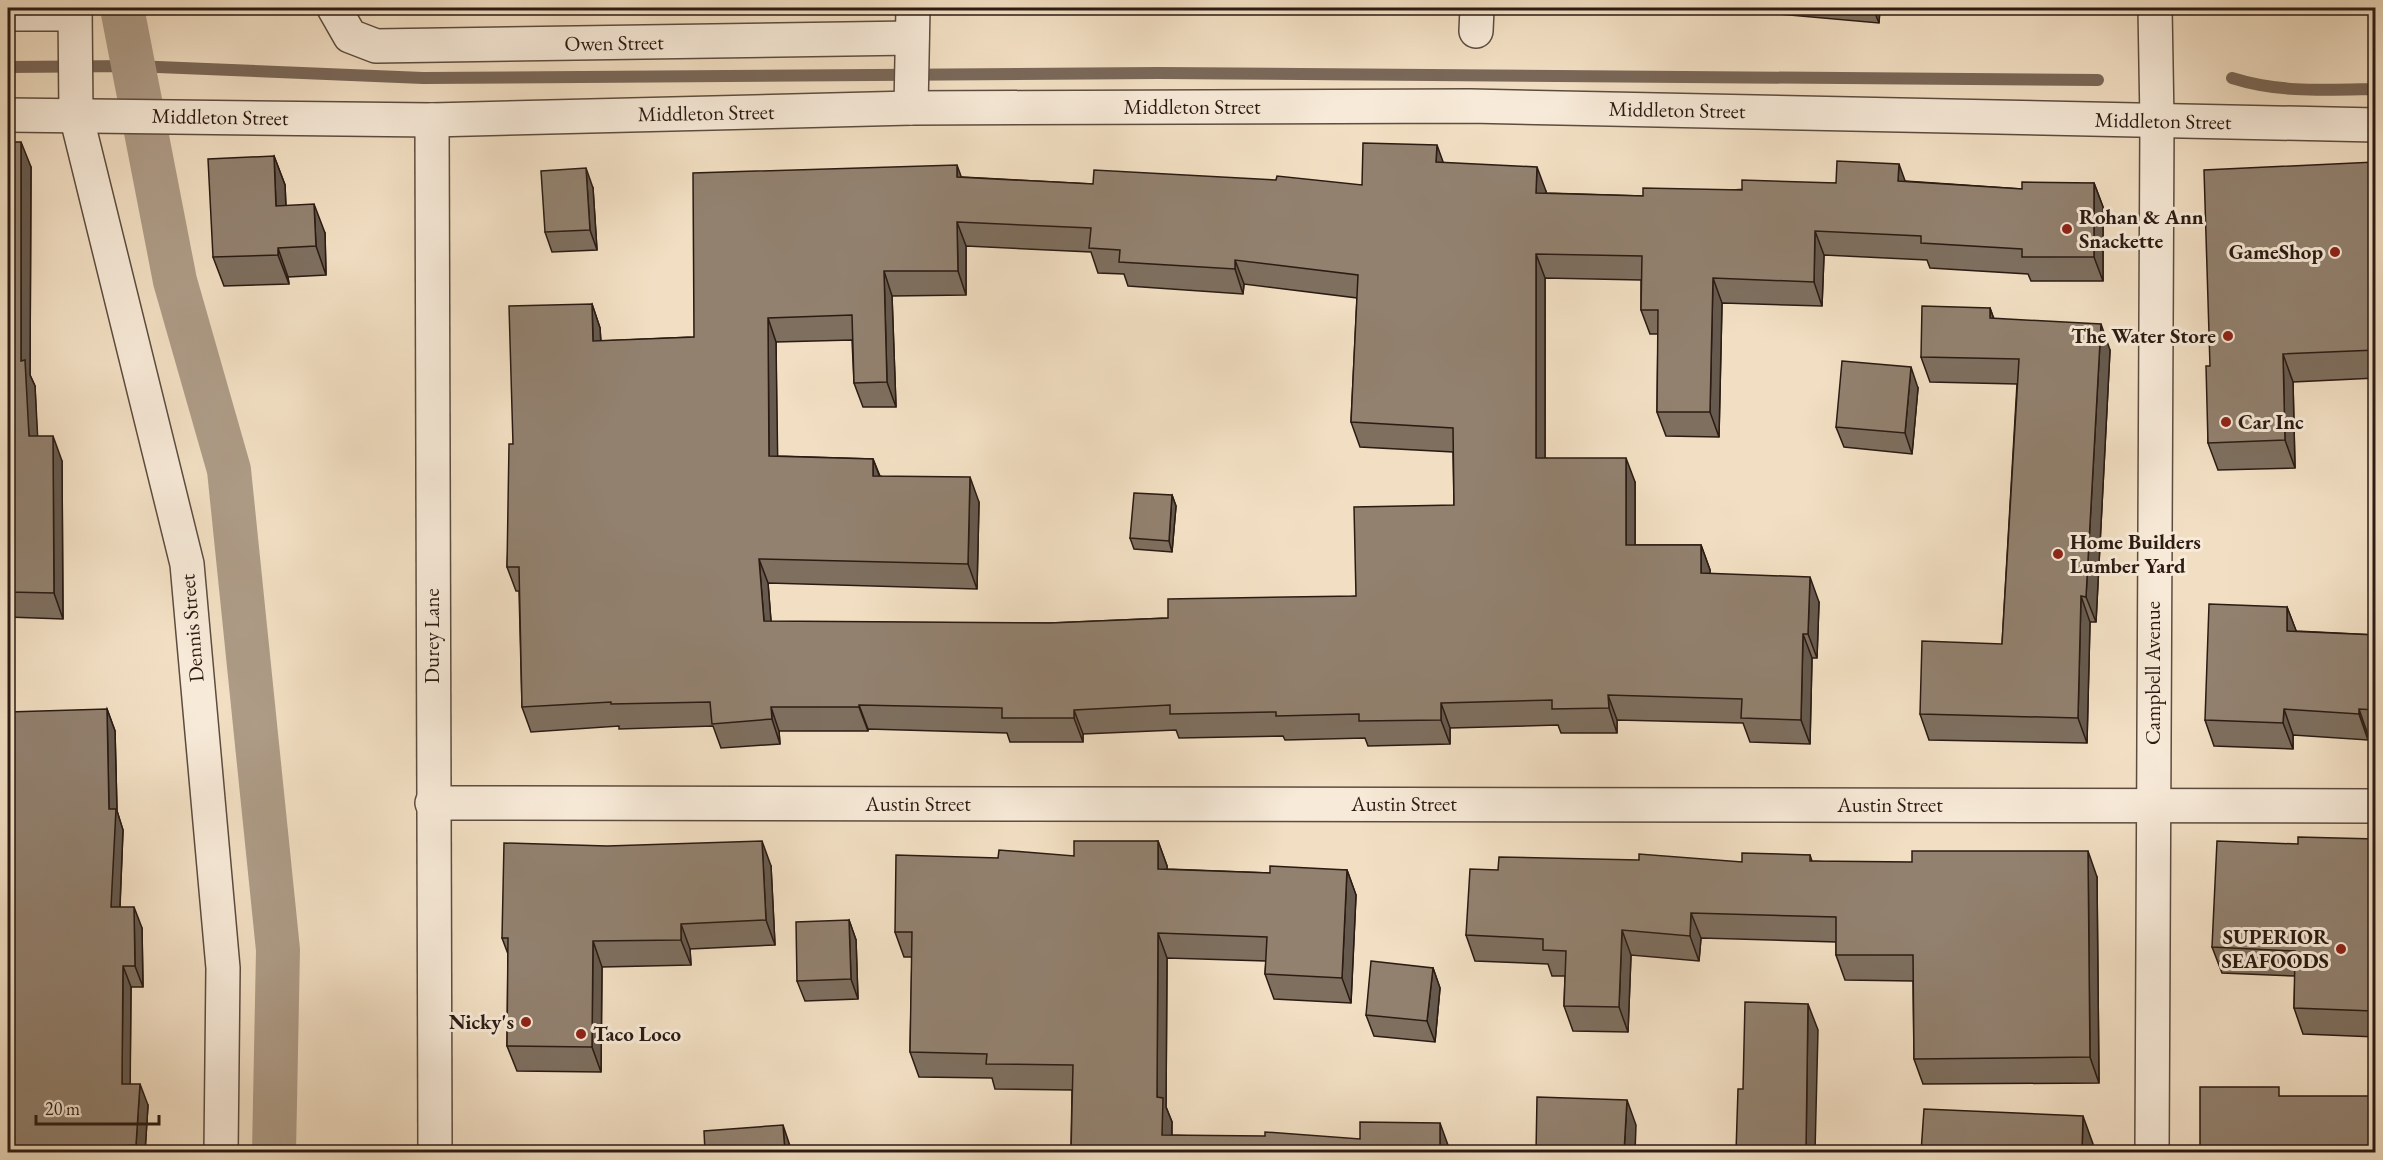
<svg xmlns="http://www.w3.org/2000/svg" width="2383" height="1160" viewBox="0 0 2383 1160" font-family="'EB Garamond',serif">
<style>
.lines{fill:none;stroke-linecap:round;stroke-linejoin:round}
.stream{stroke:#7a6859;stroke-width:12}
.canal{stroke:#ae9c87;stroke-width:44}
.minor-casing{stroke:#5d4c3f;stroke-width:36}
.tertiary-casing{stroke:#5d4c3f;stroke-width:36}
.minor{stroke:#f7ead8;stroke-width:33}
.tertiary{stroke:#f7ead8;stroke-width:33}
.wall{fill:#7e6f5f;stroke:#2b1b13;stroke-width:1.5;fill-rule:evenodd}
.shaded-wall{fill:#665a4e;stroke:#2b1b13;stroke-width:1.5}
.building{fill:#92816f;stroke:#2b1b13;stroke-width:1.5;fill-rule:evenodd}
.poi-dot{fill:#8f2418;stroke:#f7ead8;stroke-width:2}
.labels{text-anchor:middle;stroke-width:6;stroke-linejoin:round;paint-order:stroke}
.street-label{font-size:21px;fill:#2b1b13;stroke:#f7ead8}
.poi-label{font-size:21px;font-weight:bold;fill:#2b1b13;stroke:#f7ead8;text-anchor:start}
</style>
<rect width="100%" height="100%" fill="#f2dfc3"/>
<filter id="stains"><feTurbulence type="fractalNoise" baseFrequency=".00333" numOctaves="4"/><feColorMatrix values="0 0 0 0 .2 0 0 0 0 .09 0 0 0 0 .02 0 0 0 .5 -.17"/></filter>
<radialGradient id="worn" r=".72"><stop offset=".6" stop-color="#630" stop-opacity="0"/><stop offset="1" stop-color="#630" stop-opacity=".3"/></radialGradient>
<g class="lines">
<g class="stream">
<path d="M 8,67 L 133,66 L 423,78 L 1158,73 L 2098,80"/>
<path d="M 2232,78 C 2279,93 2326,90 2376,89"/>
</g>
<path class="canal" d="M 122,8 L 175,281 L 229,470 L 278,950 L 274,1152"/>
<defs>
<g id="minor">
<path d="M 334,8 L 350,36 L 376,46 L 912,38"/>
<path d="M 8,14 L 75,14"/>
<path d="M 1476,31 L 1477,8"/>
<path d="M 911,108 L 913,8"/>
<path d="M 432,120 L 435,1152"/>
<path d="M 432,803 L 2376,806"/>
</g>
<g id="tertiary">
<path d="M 75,8 L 76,115 L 187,564 L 223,968 L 221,1152"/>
<path d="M 8,115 L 432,120 L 911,108 L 1470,106 L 2376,125"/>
<path d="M 2152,1152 L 2157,121 L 2155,8"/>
</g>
</defs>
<use href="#minor" class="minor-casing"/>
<use href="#tertiary" class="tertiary-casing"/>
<use href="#minor" class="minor"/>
<use href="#tertiary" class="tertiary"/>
</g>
<g class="wall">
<path d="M 1542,8 L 1684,8 L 1684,10 L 1596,9 L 1596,14 L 1543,12 Z"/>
<path d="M 1755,8 L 1880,8 L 1879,23 L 1756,12 Z"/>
<path d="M 8,142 L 31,167 L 30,375 L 35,386 L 37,436 L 62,461 L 63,619 L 8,617 Z"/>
<path d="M 274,156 L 285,185 L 286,206 L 325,233 L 326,275 L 288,277 L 289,284 L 224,286 L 213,257 Z"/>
<path d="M 2375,162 L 2376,378 L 2293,382 L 2295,468 L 2218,470 L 2208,443 L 2210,366 Z"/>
<path d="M 1443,163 L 1546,191 L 1546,193 L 1643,196 L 1836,183 L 1905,181 L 2022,189 L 2094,183 L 2103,207 L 2103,281 L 2031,281 L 2028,274 L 1930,268 L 1927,260 L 1824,255 L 1822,306 L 1722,303 L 1719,437 L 1666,436 L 1657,412 L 1658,334 L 1650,334 L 1641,310 L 1641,280 L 1545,278 L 1545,458 L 1635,482 L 1635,545 L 1701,545 L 1710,570 L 1710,574 L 1819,602 L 1817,658 L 1812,658 L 1810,744 L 1750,742 L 1743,723 L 1617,720 L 1617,733 L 1561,733 L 1558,725 L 1450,728 L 1450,744 L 1368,746 L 1365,738 L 1285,740 L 1283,736 L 1179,738 L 1176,730 L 1083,734 L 1083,742 L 1010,742 L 1007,733 L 868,729 L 868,731 L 779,731 L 780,744 L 721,748 L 713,726 L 619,729 L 619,726 L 531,732 L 522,707 L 519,591 L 516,591 L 507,567 L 513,444 L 592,304 L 600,328 L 601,341 L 694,337 L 962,177 L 1093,184 L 1362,185 ZM 966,246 L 1091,252 L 1098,273 L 1124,274 L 1128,286 L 1243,294 L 1244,284 L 1357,298 L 1351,422 L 1360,447 L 1453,452 L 1454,505 L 1356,596 L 1168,618 L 1050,623 L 771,622 L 768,583 L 977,589 L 979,502 L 880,476 L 873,459 L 777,456 L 776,342 L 852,340 L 854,383 L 863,407 L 896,407 L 892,296 L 966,295 Z"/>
<path d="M 593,188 L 597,250 L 552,252 L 545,232 Z"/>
<path d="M 1990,308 L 1994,319 L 2110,350 L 2096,622 L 2090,622 L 2087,743 L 1929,740 L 1920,714 L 2002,644 L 2017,384 L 1930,382 L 1921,357 Z"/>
<path d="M 1918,388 L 1912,454 L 1844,447 L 1836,427 Z"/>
<path d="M 1172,495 L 1176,506 L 1172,552 L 1134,549 L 1130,538 Z"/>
<path d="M 2287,607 L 2296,631 L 2376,635 L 2376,735 L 2368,735 L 2368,740 L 2293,735 L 2293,749 L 2214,746 L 2205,720 Z"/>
<path d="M 107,709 L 115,731 L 117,811 L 123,830 L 120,907 L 142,928 L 143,987 L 131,987 L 130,1084 L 148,1105 L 145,1152 L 8,1152 Z"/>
<path d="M 2376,839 L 2376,1037 L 2303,1034 L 2294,1008 L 2295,976 L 2222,973 L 2212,947 L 2298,844 Z"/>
<path d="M 1158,841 L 1167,866 L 1167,869 L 1270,873 L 1347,870 L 1356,895 L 1351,1003 L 1274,999 L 1265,974 L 1266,961 L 1167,958 L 1166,1107 L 1172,1122 L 1172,1135 L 1449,1148 L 1071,1152 L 1072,1090 L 995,1089 L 992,1078 L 919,1077 L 910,1052 L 912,957 L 904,957 L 895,932 L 998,858 L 1074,856 Z"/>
<path d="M 1810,855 L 1812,861 L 2097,877 L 2099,1083 L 1923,1084 L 1914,1059 L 1913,981 L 1845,980 L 1836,955 L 1836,942 L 1701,938 L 1699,961 L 1631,955 L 1628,1032 L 1573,1031 L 1564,1006 L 1565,976 L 1552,976 L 1548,964 L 1475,961 L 1466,935 L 1498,870 L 1742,862 Z"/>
<path d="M 771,866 L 775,945 L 690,949 L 691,965 L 602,967 L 601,1072 L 517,1071 L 507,1046 L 508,954 L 502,938 Z"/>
<path d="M 849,920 L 856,940 L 858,999 L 805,1001 L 797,981 Z"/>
<path d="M 1433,968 L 1440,988 L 1435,1042 L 1374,1036 L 1366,1015 Z"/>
</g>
<g class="shaded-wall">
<path d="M 1873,8 L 1880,8 L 1879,23 Z"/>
<path d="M 21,142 L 31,167 L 30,375 L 35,386 L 39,462 L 29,436 L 21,361 Z"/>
<path d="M 1437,145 L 1446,170 L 1436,162 Z"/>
<path d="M 274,156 L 285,185 L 287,235 L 276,206 Z"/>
<path d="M 1899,164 L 1908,189 L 1898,181 Z"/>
<path d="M 957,165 L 966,190 L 957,177 Z"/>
<path d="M 1537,167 L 1546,191 L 1545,218 L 1536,193 Z"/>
<path d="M 586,168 L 593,188 L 597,250 L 590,230 Z"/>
<path d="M 2094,183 L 2103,207 L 2103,281 L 2094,257 Z"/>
<path d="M 314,204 L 325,233 L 326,275 L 316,246 Z"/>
<path d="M 957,222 L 966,246 L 966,295 L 958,271 Z"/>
<path d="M 1815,231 L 1824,255 L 1822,306 L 1814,282 Z"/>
<path d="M 278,248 L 288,277 L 289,284 L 278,255 Z"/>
<path d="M 1536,254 L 1545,278 L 1545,482 L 1536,458 Z"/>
<path d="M 1235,260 L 1244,284 L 1243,294 L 1235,269 Z"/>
<path d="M 884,271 L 892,296 L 896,407 L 887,382 Z"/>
<path d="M 1713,278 L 1722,303 L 1719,437 L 1710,412 Z"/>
<path d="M 592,304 L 600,328 L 602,365 L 593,341 Z"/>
<path d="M 1990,308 L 1999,334 L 1990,318 Z"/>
<path d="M 768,318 L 776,342 L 778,480 L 769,456 Z"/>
<path d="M 2101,324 L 2110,350 L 2096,622 L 2086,597 Z"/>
<path d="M 2283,354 L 2293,382 L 2295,468 L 2285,440 Z"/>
<path d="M 1911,367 L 1918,388 L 1912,454 L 1905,433 Z"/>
<path d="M 53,436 L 62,461 L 63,619 L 54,593 Z"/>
<path d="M 1626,458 L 1635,482 L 1635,569 L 1626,545 Z"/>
<path d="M 873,459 L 882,483 L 873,476 Z"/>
<path d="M 970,477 L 979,502 L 977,589 L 968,564 Z"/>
<path d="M 1172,495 L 1176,506 L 1172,552 L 1169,541 Z"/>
<path d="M 1701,545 L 1710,570 L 1710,598 L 1701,573 Z"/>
<path d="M 759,559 L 768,583 L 773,646 L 764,621 Z"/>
<path d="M 1810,577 L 1819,602 L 1817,658 L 1808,634 Z"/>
<path d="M 2081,596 L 2090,622 L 2087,743 L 2078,718 Z"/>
<path d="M 2287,607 L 2297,633 L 2287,631 Z"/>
<path d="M 1803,634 L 1812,658 L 1810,744 L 1801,720 Z"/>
<path d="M 1608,695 L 1617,720 L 1617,733 L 1609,708 Z"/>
<path d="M 1441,703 L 1450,728 L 1450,744 L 1441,720 Z"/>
<path d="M 859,705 L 868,729 L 868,731 L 859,707 Z"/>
<path d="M 771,707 L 779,731 L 780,744 L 772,719 Z"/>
<path d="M 107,709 L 115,731 L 117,811 L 123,830 L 119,928 L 111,907 Z"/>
<path d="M 2284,709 L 2293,735 L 2293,749 L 2283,723 Z"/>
<path d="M 2359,709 L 2368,735 L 2368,740 L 2359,714 Z"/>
<path d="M 1074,710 L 1083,734 L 1083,742 L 1074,718 Z"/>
<path d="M 762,841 L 771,866 L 775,945 L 766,920 Z"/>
<path d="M 1158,841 L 1167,866 L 1167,894 L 1158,869 Z"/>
<path d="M 2088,851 L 2097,877 L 2099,1083 L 2090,1057 Z"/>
<path d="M 1347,870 L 1356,895 L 1351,1003 L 1342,978 Z"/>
<path d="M 134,907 L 142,928 L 143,987 L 135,966 Z"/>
<path d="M 1691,913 L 1701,938 L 1699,961 L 1690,936 Z"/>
<path d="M 2376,916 L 2376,1017 L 2373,1011 Z"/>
<path d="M 849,920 L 856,940 L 858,999 L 851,979 Z"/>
<path d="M 681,924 L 690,949 L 691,965 L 681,940 Z"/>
<path d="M 1622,930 L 1631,955 L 1628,1032 L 1619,1007 Z"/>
<path d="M 1158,933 L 1167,958 L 1166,1107 L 1172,1122 L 1171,1152 L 1162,1135 L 1157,1097 Z"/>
<path d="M 593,941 L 602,967 L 601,1072 L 592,1047 Z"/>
<path d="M 123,966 L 131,987 L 130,1105 L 122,1084 Z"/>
<path d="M 1433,968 L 1440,988 L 1435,1042 L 1427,1021 Z"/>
<path d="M 1808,1004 L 1818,1030 L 1815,1152 L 1806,1152 Z"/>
<path d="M 140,1084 L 148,1105 L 145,1152 L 139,1152 L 136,1145 Z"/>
<path d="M 2373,1096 L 2376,1102 L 2376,1152 L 2374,1152 Z"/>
<path d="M 1627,1100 L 1636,1125 L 1635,1152 L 1624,1152 Z"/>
<path d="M 2083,1116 L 2093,1144 L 2093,1152 L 2082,1152 Z"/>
<path d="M 1440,1123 L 1449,1148 L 1449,1152 L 1440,1152 Z"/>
<path d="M 783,1125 L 790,1146 L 791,1152 L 785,1152 Z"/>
</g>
<g class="building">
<path d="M 8,142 L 21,142 L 21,361 L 25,360 L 29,436 L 53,436 L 54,593 L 8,592 Z"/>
<path d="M 1363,143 L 1437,145 L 1436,162 L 1537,167 L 1536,193 L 1643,196 L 1643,188 L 1742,190 L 1742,180 L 1836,183 L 1837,161 L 1899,164 L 1898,181 L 2022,189 L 2022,182 L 2094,183 L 2094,257 L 2022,257 L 2022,249 L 1921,243 L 1921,236 L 1815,231 L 1814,282 L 1713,278 L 1710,412 L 1657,412 L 1658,310 L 1641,310 L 1642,256 L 1536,254 L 1536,458 L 1626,458 L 1626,545 L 1701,545 L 1701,573 L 1810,577 L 1808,634 L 1803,634 L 1801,720 L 1741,718 L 1742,699 L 1608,695 L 1609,708 L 1552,709 L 1552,700 L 1441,703 L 1441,720 L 1359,721 L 1359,714 L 1276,716 L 1276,712 L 1170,714 L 1170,705 L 1074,710 L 1074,718 L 1002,718 L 1002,708 L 859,705 L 859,707 L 771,707 L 772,719 L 712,724 L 710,702 L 611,704 L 611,702 L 522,707 L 519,567 L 507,567 L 509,444 L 513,444 L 509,306 L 592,304 L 593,341 L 694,337 L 693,173 L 957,165 L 957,177 L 1093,184 L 1094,170 L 1276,180 L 1277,176 L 1362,185 ZM 957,222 L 1091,228 L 1089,248 L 1120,250 L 1119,262 L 1235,269 L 1235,260 L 1358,275 L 1351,422 L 1453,428 L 1454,505 L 1354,507 L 1356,596 L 1168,599 L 1168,618 L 1050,623 L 764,621 L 759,559 L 968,564 L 970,477 L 873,476 L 873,459 L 769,456 L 768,318 L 852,315 L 854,383 L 887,382 L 884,271 L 958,271 Z"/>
<path d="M 274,156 L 276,206 L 314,204 L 316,246 L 278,248 L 278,255 L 213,257 L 208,159 Z"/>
<path d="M 2375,162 L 2376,350 L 2283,354 L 2285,440 L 2208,443 L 2206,366 L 2210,366 L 2204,170 Z"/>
<path d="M 586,168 L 590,230 L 545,232 L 541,171 Z"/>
<path d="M 1922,306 L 1990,308 L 1990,318 L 2101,324 L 2086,597 L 2081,596 L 2078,718 L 1920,714 L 1922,641 L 2002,644 L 2019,359 L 1921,357 Z"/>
<path d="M 1842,361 L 1911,367 L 1905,433 L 1836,427 Z"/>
<path d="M 1134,493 L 1172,495 L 1169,541 L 1130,538 Z"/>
<path d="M 2209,604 L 2287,607 L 2287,631 L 2376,635 L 2376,710 L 2359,709 L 2359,714 L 2284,709 L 2283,723 L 2205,720 Z"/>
<path d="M 107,709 L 109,809 L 116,809 L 111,907 L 134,907 L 135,966 L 123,966 L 122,1084 L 140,1084 L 136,1145 L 120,1146 L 120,1152 L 8,1152 L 8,712 Z"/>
<path d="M 2298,837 L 2376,839 L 2376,916 L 2373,1011 L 2294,1008 L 2295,951 L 2212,947 L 2217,841 L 2298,844 Z"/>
<path d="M 762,841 L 766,920 L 681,924 L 681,940 L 593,941 L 592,1047 L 507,1046 L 508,938 L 502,938 L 504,843 L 607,846 Z"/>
<path d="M 1074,841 L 1158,841 L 1158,869 L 1270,873 L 1270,866 L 1347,870 L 1342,978 L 1265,974 L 1267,937 L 1158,933 L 1157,1097 L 1163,1098 L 1162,1135 L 1265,1136 L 1265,1132 L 1360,1139 L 1360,1122 L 1440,1123 L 1440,1152 L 1071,1152 L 1073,1065 L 986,1064 L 987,1054 L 910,1052 L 912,932 L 895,932 L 896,855 L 998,858 L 999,850 L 1074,856 Z"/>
<path d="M 1912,851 L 2088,851 L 2090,1057 L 1914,1059 L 1913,955 L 1836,955 L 1836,917 L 1691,913 L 1690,936 L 1622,930 L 1619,1007 L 1564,1006 L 1566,951 L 1543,950 L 1543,939 L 1466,935 L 1470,869 L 1498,870 L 1499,857 L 1639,860 L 1639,854 L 1742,862 L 1742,853 L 1810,855 L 1810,861 L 1912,862 Z"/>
<path d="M 849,920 L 851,979 L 797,981 L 796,922 Z"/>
<path d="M 1371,961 L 1433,968 L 1427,1021 L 1366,1015 Z"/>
<path d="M 1745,1002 L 1808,1004 L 1806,1152 L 1736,1152 L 1738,1089 L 1743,1089 Z"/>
<path d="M 2200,1087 L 2279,1087 L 2279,1096 L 2373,1096 L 2374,1152 L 2200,1152 Z"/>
<path d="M 1537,1097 L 1627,1100 L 1624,1152 L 1536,1152 Z"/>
<path d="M 1924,1109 L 2083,1116 L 2082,1152 L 1921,1152 Z"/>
<path d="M 783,1125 L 785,1152 L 705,1152 L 704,1131 Z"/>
</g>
<g class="poi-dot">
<circle cx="2067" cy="229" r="6"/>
<circle cx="2335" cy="252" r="6"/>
<circle cx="2228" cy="336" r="6"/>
<circle cx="2226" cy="422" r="6"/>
<circle cx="2058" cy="554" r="6"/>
<circle cx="2341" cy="949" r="6"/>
<circle cx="526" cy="1022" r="6"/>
<circle cx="581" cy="1034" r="6"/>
</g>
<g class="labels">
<g class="street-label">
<text transform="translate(614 43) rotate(-1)" y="7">Owen Street</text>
<text x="1192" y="114">Middleton Street</text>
<text transform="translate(1677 110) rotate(1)" y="7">Middleton Street</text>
<text transform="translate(706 113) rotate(-1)" y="7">Middleton Street</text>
<text transform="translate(220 117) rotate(1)" y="7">Middleton Street</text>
<text transform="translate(2163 121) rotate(1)" y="7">Middleton Street</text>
<text transform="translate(192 628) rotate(-95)" y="7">Dennis Street</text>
<text transform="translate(432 636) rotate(-90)" y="7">Durey Lane</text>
<text transform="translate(2153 673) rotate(-90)" y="7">Campbell Avenue</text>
<text x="918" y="811">Austin Street</text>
<text x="1404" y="811">Austin Street</text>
<text x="1890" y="812">Austin Street</text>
</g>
<g class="poi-label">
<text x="2079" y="224">Rohan &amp; Ann<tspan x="2079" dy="24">Snackette</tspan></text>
<text x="2323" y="259" text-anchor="end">GameShop</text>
<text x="2216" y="343" text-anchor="end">The Water Store</text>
<text x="2238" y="429">Car Inc</text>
<text x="2070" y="549">Home Builders<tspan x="2070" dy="24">Lumber Yard</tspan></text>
<text x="2329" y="944" text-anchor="end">SUPERIOR<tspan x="2329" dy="24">SEAFOODS</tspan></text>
<text x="514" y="1029" text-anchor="end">Nicky's</text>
<text x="593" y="1041">Taco Loco</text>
</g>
</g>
<rect width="2383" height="1160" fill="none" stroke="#f2dfc3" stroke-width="30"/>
<rect x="9" y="9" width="2365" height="1142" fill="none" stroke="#2b1b13" stroke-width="3"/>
<rect x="15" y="15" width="2353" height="1130" fill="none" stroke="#2b1b13" stroke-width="1.5"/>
<path d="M36 1115v9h123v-9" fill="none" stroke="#2b1b13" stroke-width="3"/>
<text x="45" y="1115" font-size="18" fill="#2b1b13" stroke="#f7ead8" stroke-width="4.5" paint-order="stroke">20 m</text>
<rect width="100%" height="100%" filter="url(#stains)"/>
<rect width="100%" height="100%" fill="url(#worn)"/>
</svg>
